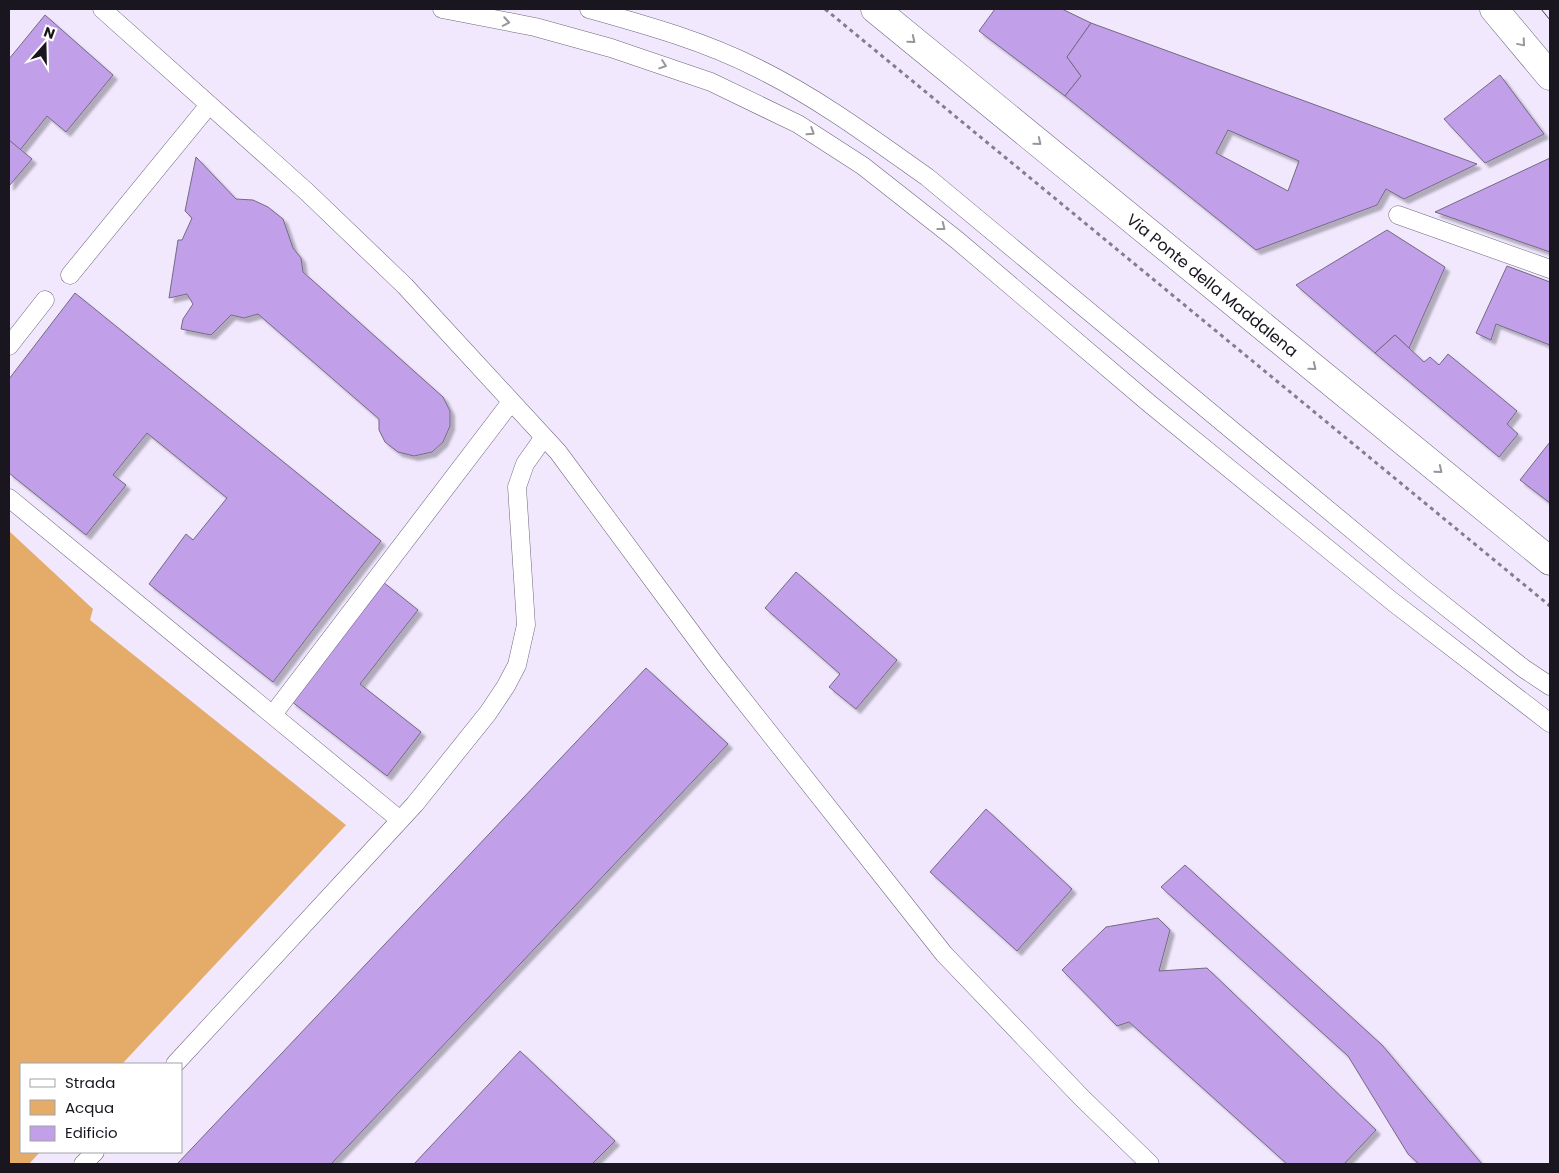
<svg xmlns="http://www.w3.org/2000/svg" width="1559" height="1173" viewBox="0 0 1559 1173" font-family="Poppins,sans-serif">
<style>
.water{fill:#e4ac68}
.building{fill:#c1a0e9;stroke:#746a82;fill-rule:evenodd;filter:url(#shadow)}
.lines{fill:none;stroke-linecap:round;stroke-linejoin:round}
.service-casing{stroke:#6f657d;stroke-width:19}
.minor-casing{stroke:#6f657d;stroke-width:29}
.primary-casing{stroke:#6f657d;stroke-width:29}
.path{stroke:#847d8d;stroke-width:3;stroke-dasharray:4 4;stroke-linecap:butt}
.service{stroke:#fff;stroke-width:18}
.minor{stroke:#fff;stroke-width:28}
.primary{stroke:#fff;stroke-width:28}
.tram{stroke:#443f4b;stroke-width:1}
.oneway{stroke:#98969a}
.labels{text-anchor:middle;stroke-width:4.5;stroke-linejoin:round;paint-order:stroke}
.street-label{font-size:16px;fill:#1a161f;stroke:#fff}
</style>
<defs>
<filter id="shadow"><feDropShadow dx="4.5" dy="4.5" stdDeviation="1" flood-color="#0004"/></filter>
</defs>
<rect width="100%" height="100%" fill="#f1e8fe"/>
<path class="water" d="M 9,531 L 93,609 L 90,620 L 346,825 L 122,1064 L 21,1064 L 21,1152 L 40,1152 L 29,1164 L 9,1164 Z"/>
<g class="building">
<path d="M 995,9 L 1062,9 L 1091,23 L 1067,57 L 1081,76 L 1065,96 L 979,31 Z"/>
<path d="M 45,15 L 113,75 L 66,132 L 47,116 L 20,150 L 9,140 L 9,59 Z"/>
<path d="M 1091,23 L 1477,164 L 1404,199 L 1386,189 L 1377,205 L 1256,250 L 1065,96 L 1081,76 L 1067,57 ZM 1228,130 L 1299,161 L 1288,191 L 1216,153 Z"/>
<path d="M 1500,75 L 1544,134 L 1485,163 L 1444,119 Z"/>
<path d="M 9,140 L 32,159 L 9,186 Z"/>
<path d="M 196,157 L 236,199 L 253,200 L 268,207 L 283,219 L 293,248 L 301,258 L 303,272 L 443,397 L 450,411 L 450,426 L 443,442 L 432,452 L 414,456 L 398,452 L 385,442 L 379,430 L 379,419 L 258,314 L 244,318 L 231,315 L 211,335 L 181,329 L 183,319 L 193,304 L 187,294 L 169,298 L 178,240 L 182,240 L 192,218 L 185,211 Z"/>
<path d="M 1550,158 L 1550,252 L 1435,212 Z"/>
<path d="M 1387,230 L 1445,267 L 1409,348 L 1395,335 L 1375,353 L 1296,285 Z"/>
<path d="M 1507,266 L 1550,282 L 1550,345 L 1496,324 L 1491,340 L 1476,333 Z"/>
<path d="M 75,293 L 381,541 L 273,682 L 149,584 L 186,534 L 193,540 L 227,498 L 147,433 L 113,475 L 126,485 L 86,535 L 9,473 L 9,379 Z"/>
<path d="M 1395,335 L 1424,362 L 1430,357 L 1439,365 L 1448,354 L 1517,411 L 1507,424 L 1518,434 L 1499,457 L 1375,353 Z"/>
<path d="M 1550,442 L 1550,503 L 1520,480 Z"/>
<path d="M 796,572 L 897,660 L 856,709 L 829,687 L 840,674 L 765,608 Z"/>
<path d="M 383,582 L 418,610 L 360,684 L 421,732 L 387,776 L 291,701 Z"/>
<path d="M 646,668 L 728,744 L 331,1164 L 177,1164 Z"/>
<path d="M 986,809 L 1072,889 L 1017,951 L 930,872 Z"/>
<path d="M 1185,865 L 1382,1045 L 1482,1164 L 1419,1164 L 1408,1154 L 1348,1056 L 1161,887 Z"/>
<path d="M 1158,918 L 1170,930 L 1159,971 L 1207,968 L 1376,1130 L 1344,1164 L 1287,1164 L 1129,1022 L 1117,1026 L 1062,970 L 1106,927 Z"/>
<path d="M 520,1051 L 615,1141 L 592,1164 L 414,1164 Z"/>
</g>
<g class="lines">
<defs>
<g id="service">
<path d="M 102,9 L 307,192 L 405,286 L 558,452 L 714,663 L 944,954 L 1082,1098 L 1150,1164"/>
<path d="M 442,9 L 535,27 L 611,48 L 711,82 L 798,124 L 863,166 L 957,240 L 1150,404 L 1393,602 L 1550,723"/>
<path d="M 589,9 C 646,25 704,41 757,68 C 818,98 872,138 927,177 L 1421,587 L 1523,668 L 1550,686"/>
<path d="M 1398,215 L 1550,269"/>
<path d="M 70,275 L 209,105"/>
<path d="M 9,346 L 45,300"/>
<path d="M 9,498 L 400,820"/>
<path d="M 274,713 L 511,402"/>
<path d="M 175,1064 L 415,804 L 488,713 L 506,686 L 517,665 L 526,625 L 517,487 L 525,464 L 544,437"/>
<path d="M 83,1164 L 95,1152"/>
</g>
<g id="minor">
<path id="s1" d="M 875,9 L 1550,561"/>
</g>
<path id="primary" d="M 1494,9 L 1550,76"/>
</defs>
<use href="#service" class="service-casing"/>
<use href="#minor" class="minor-casing"/>
<use href="#primary" class="primary-casing"/>
<path class="path" d="M 825,9 L 1550,606"/>
<use href="#service" class="service"/>
<use href="#minor" class="minor"/>
<use href="#primary" class="primary"/>
<path class="tram" d="M 1541,9 L 1550,20"/>
</g>
<defs><path id="oneway-chevron" d="M-2-3.5L2.5 0L-2 3.5" fill="none" stroke-width="1.6" stroke-linecap="round" stroke-linejoin="round" transform="scale(1.25)"/></defs>
<g class="oneway">
<use href="#oneway-chevron" transform="translate(506 22) rotate(10)"/>
<use href="#oneway-chevron" transform="translate(912 40) rotate(39)"/>
<use href="#oneway-chevron" transform="translate(1522 43) rotate(50)"/>
<use href="#oneway-chevron" transform="translate(663 65) rotate(19)"/>
<use href="#oneway-chevron" transform="translate(811 132) rotate(33)"/>
<use href="#oneway-chevron" transform="translate(1038 142) rotate(39)"/>
<use href="#oneway-chevron" transform="translate(942 227) rotate(38)"/>
<use href="#oneway-chevron" transform="translate(1313 367) rotate(39)"/>
<use href="#oneway-chevron" transform="translate(1439 470) rotate(39)"/>
</g>
<g class="labels">
<g class="street-label">
<text dy="6" stroke="none"><textPath href="#s1" startOffset="436">Via Ponte della Maddalena</textPath></text>
</g>
</g>
<rect width="1559" height="1173" fill="none" stroke="#1a161f" stroke-width="20"/>
<rect x="20" y="1063" width="162" height="90" fill="#ffffff" stroke="#a3a2a5"/>
<rect x="30" y="1079" width="25" height="8" fill="#ffffff" stroke="#a3a2a5"/>
<text x="65" y="1088" font-size="15" fill="#1a161f">Strada</text>
<rect x="30" y="1100" width="25" height="15" fill="#e4ac68" stroke="#a3a2a5"/>
<text x="65" y="1113" font-size="15" fill="#1a161f">Acqua</text>
<rect x="30" y="1126" width="25" height="15" fill="#c1a0e9" stroke="#a3a2a5"/>
<text x="65" y="1138" font-size="15" fill="#1a161f">Edificio</text>
<g transform="translate(45 45) rotate(20)" stroke="#ffffff" stroke-width="4" paint-order="stroke">
<path d="M0-4L9 19L0 12L-9 19Z" fill="#1a161f"/>
<text y="-8" font-size="14" font-weight="bold" text-anchor="middle" fill="#1a161f">N</text>
</g>
</svg>
